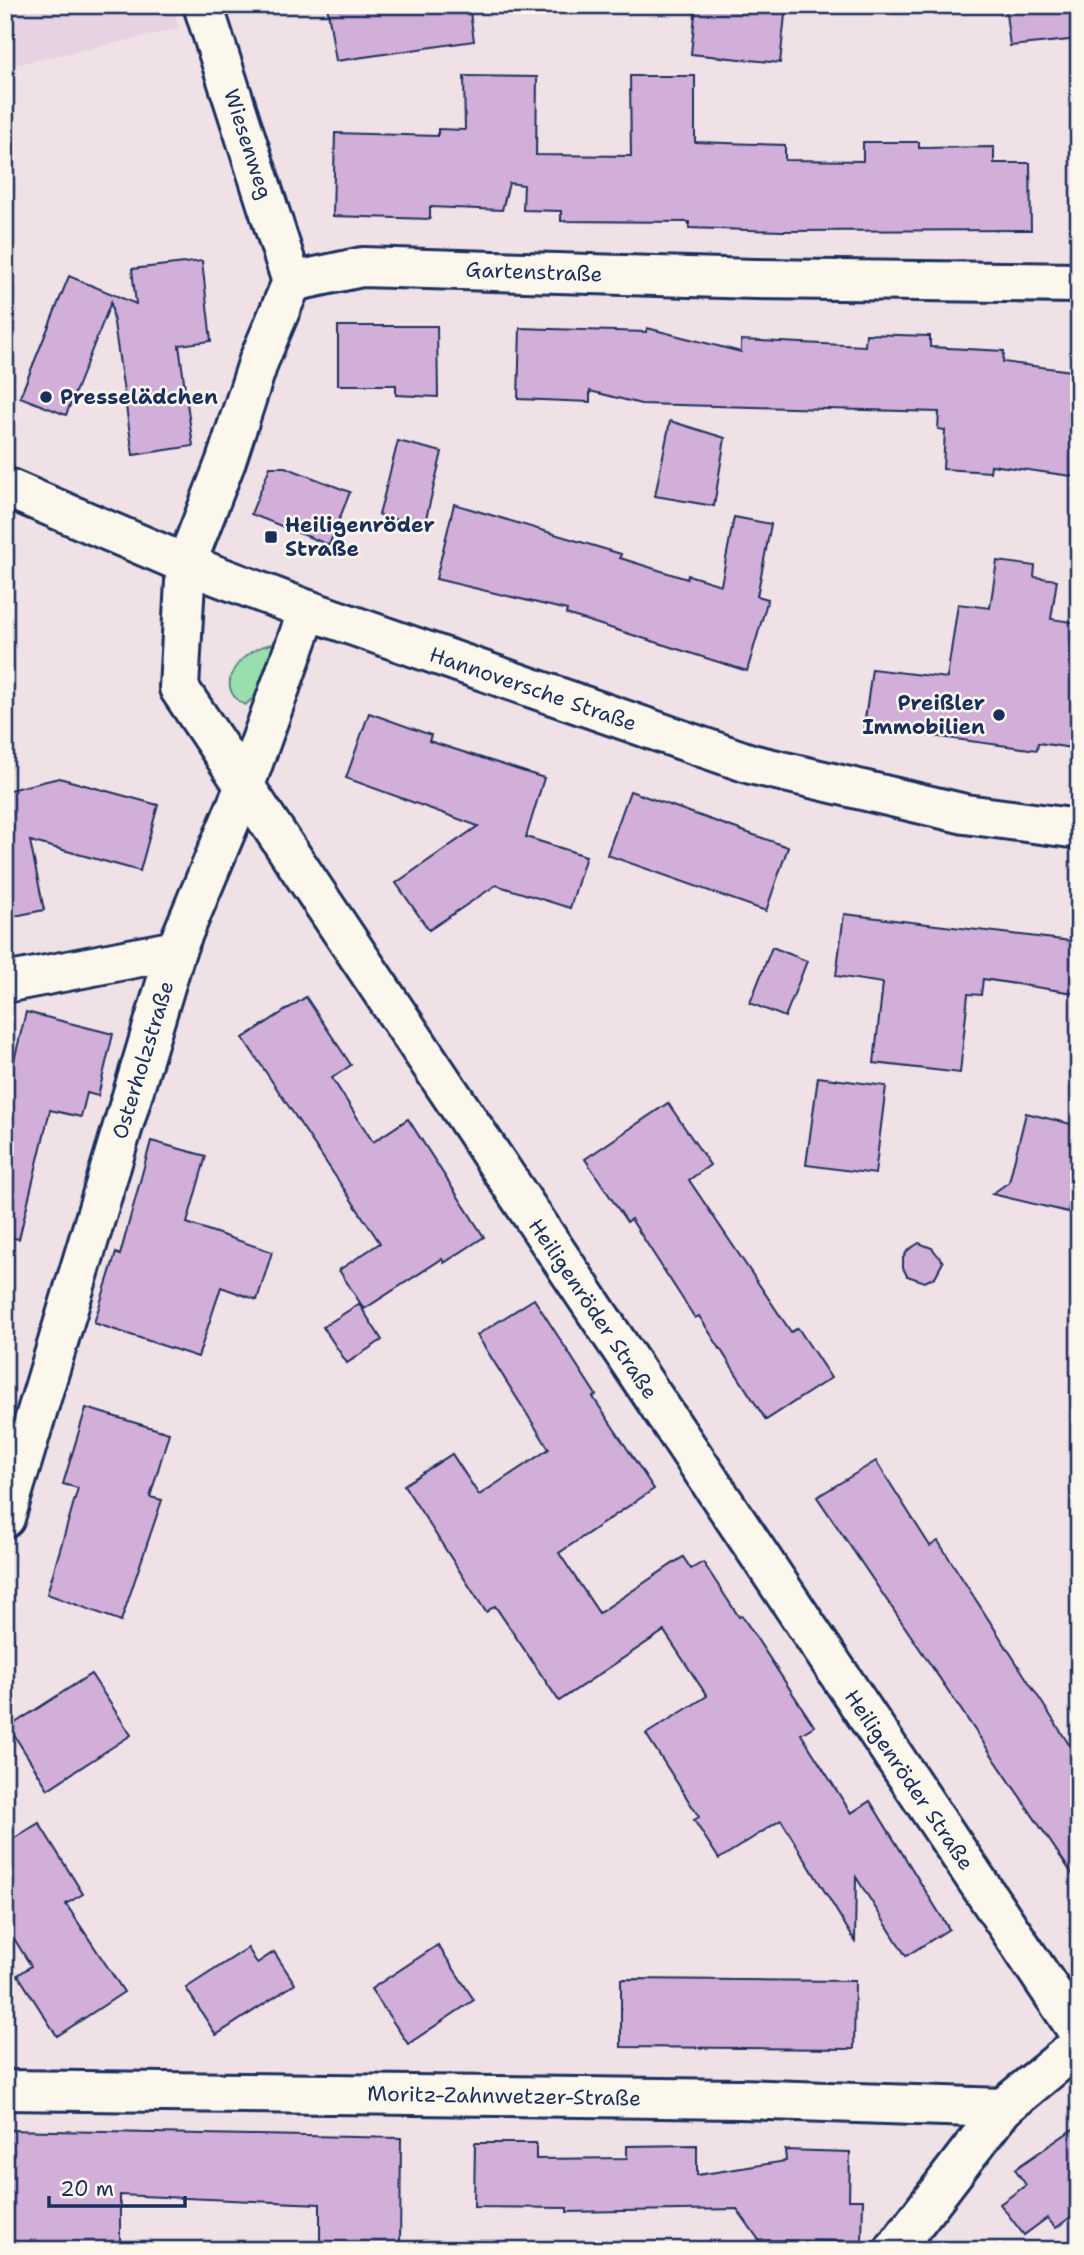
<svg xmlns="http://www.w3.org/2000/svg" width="1084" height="2255" viewBox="0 0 1084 2255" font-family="'Shantell Sans',sans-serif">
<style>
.built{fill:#e6d2e2}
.green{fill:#98dfad;stroke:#5a8786;stroke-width:2}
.building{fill:#d2afd9;stroke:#1b2f5e;stroke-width:2}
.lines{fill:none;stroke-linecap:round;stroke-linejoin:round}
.minor-casing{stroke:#1b2f5e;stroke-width:44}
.major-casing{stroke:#1b2f5e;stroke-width:44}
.minor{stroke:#fbf7ec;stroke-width:38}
.major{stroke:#fbf7ec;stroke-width:38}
.poi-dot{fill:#1b2f5e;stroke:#fbf7ec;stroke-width:2.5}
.labels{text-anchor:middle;stroke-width:5;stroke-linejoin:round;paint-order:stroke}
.street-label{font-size:21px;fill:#1b2f5e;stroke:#fbf7ec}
.poi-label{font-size:21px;font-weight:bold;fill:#1b2f5e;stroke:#fbf7ec;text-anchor:start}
</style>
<rect width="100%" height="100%" fill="#efe1e6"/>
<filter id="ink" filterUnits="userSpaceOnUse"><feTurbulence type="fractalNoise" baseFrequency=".0143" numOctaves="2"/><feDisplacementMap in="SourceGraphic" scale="14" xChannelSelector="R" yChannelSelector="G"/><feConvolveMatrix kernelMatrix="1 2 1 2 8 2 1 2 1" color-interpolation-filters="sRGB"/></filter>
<g filter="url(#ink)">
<path class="built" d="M 5,5 L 173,5 L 179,29 L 5,67 Z"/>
<path class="green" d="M 273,644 L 278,651 L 264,689 L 245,705 C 209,686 244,647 273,644 Z"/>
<g class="building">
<path d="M 327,5 L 469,5 L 474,41 L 336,61 Z"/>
<path d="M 696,5 L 786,5 L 780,63 L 691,54 Z"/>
<path d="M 1005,5 L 1079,5 L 1079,39 L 1010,46 Z"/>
<path d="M 464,76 L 537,77 L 536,155 L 631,156 L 630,76 L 695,76 L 695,142 L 785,145 L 785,160 L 863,161 L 863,142 L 919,142 L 919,148 L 994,147 L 994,163 L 1030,163 L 1031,230 L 782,231 L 689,228 L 689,222 L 561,221 L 561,211 L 523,210 L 524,185 L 509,183 L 502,210 L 430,207 L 430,219 L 333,216 L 335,133 L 438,136 L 438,129 L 465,130 Z"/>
<path d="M 202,261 L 211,341 L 179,345 L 193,446 L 133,455 L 111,302 L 66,415 L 20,397 L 69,276 L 136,304 L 132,269 Z"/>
<path d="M 338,326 L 437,326 L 438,397 L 396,395 L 396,385 L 338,385 Z"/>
<path d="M 520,328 L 646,332 L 647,328 L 741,352 L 741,340 L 865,346 L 866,334 L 930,336 L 930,347 L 1004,351 L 1003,362 L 1079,372 L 1079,477 L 991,465 L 990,472 L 943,469 L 945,430 L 938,429 L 939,412 L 641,404 L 590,391 L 590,402 L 518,399 Z"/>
<path d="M 670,421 L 725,438 L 714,506 L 655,496 Z"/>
<path d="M 398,441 L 442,452 L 424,527 L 379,515 Z"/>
<path d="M 270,467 L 285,467 L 350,492 L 329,545 L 251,514 Z"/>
<path d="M 454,504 L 621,554 L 620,558 L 687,579 L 688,575 L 721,585 L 734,517 L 771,524 L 757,596 L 768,599 L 747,671 L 566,614 L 567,610 L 436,579 Z"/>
<path d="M 997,561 L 1035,566 L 1034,577 L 1057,580 L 1051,619 L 1079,623 L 1079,749 L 1038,743 L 1037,750 L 864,727 L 872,669 L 947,678 L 958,604 L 990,608 Z"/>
<path d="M 369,713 L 431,735 L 429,741 L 544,778 L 526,837 L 586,856 L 570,908 L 496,885 L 429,930 L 396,883 L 478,826 L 346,778 Z"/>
<path d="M 59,778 L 158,805 L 140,871 L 30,841 L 44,910 L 5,918 L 5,791 Z"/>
<path d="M 630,791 L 788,847 L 766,911 L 607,855 Z"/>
<path d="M 844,914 L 1079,942 L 1074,993 L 983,979 L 981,995 L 968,994 L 960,1073 L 874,1063 L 883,983 L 836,976 Z"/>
<path d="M 772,947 L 807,961 L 785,1017 L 750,1003 Z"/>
<path d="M 306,997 L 351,1065 L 332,1078 L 373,1142 L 408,1119 L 484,1237 L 444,1263 L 442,1259 L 364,1309 L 339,1270 L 380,1243 L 243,1038 Z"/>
<path d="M 26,1012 L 113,1034 L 98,1096 L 87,1093 L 81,1117 L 50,1110 L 19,1239 L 5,1237 L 5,1097 Z"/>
<path d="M 818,1077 L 886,1086 L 875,1174 L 806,1165 Z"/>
<path d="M 668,1103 L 710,1165 L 689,1180 L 791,1332 L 798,1328 L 831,1378 L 766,1420 L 699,1316 L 695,1318 L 631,1219 L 627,1222 L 585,1159 Z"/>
<path d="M 1026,1113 L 1079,1126 L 1079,1168 L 1068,1212 L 992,1194 L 1009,1182 Z"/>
<path d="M 151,1141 L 206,1156 L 187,1223 L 272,1252 L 257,1300 L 221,1287 L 198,1357 L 94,1323 L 116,1253 L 120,1255 Z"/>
<path d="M 919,1243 L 932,1248 L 943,1262 L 935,1277 L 925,1282 L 907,1276 L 903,1268 L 903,1258 L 908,1250 Z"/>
<path d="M 534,1299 L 596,1395 L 593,1397 L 654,1489 L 559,1553 L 599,1613 L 683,1557 L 691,1569 L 703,1562 L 739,1617 L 742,1616 L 814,1726 L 801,1734 L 851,1813 L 870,1801 L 949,1929 L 906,1956 L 856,1877 L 855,1941 L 781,1820 L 719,1859 L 694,1820 L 699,1817 L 646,1734 L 707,1696 L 664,1631 L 559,1701 L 495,1606 L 486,1612 L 404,1485 L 452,1454 L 479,1495 L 549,1449 L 477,1335 Z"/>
<path d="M 359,1304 L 382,1340 L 347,1363 L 323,1327 Z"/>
<path d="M 86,1408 L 169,1433 L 150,1497 L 162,1500 L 121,1621 L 47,1594 L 78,1488 L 63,1484 Z"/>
<path d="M 876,1461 L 930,1546 L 938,1541 L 1079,1760 L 1079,1884 L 817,1497 Z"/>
<path d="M 91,1674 L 131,1735 L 48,1789 L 9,1727 Z"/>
<path d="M 39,1823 L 83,1894 L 66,1904 L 124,1992 L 57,2036 L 18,1975 L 31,1966 L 5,1924 L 5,1844 Z"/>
<path d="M 438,1945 L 474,2000 L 408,2044 L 371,1989 Z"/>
<path d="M 248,1948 L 257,1963 L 274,1952 L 295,1984 L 216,2035 L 186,1988 Z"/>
<path d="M 621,1979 L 855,1981 L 854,2049 L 621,2047 Z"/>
<path d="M 1079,2125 L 1079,2211 L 1056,2228 L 1047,2218 L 1024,2235 L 1000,2204 L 1026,2185 L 1015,2169 Z"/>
<path d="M 5,2130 L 401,2138 L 400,2249 L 320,2249 L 320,2204 L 120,2195 L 120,2250 L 5,2250 Z"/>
<path d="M 475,2143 L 536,2143 L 536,2159 L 627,2158 L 627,2146 L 697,2145 L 697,2175 L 786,2161 L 785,2150 L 850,2152 L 849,2200 L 863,2200 L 862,2241 L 759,2240 L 737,2209 L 567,2212 L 567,2208 L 474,2207 Z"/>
</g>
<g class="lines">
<defs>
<g id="minor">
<path d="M 203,5 L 292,282"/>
<path d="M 1079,283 L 755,279 L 362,267 L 292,282 L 259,360 L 226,461 L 186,564 L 179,688 L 1079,2033"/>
<path d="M 5,983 L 176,950"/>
<path d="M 5,1518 L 176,950 L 244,788 L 308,610"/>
<path d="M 5,2090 L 741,2099 L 1003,2108"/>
<path d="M 894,2250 L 1003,2108 L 1079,2045"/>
</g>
<path id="major" d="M 5,487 L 186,564 L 308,610 L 751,764 L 965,814 L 1079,829"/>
</defs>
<use href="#minor" class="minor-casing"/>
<use href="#major" class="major-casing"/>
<use href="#minor" class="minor"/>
<use href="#major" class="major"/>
</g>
</g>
<g class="poi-dot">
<circle cx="46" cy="397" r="7"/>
<rect x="264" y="530" width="14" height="14" rx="3.5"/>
<circle cx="999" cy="715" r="7"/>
</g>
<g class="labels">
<g class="street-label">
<text transform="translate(248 144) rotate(72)" y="7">Wiesenweg</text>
<text transform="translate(534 272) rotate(2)" y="7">Gartenstraße</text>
<text transform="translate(533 689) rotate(19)" y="7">Hannoversche Straße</text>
<text transform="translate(143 1060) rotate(-73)" y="7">Osterholzstraße</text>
<text transform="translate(593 1309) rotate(56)" y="7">Heiligenröder Straße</text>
<text transform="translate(909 1780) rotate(56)" y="7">Heiligenröder Straße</text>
<text transform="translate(504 2096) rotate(1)" y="7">Moritz-Zahnwetzer-Straße</text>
</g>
<g class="poi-label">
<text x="60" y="404">Presselädchen</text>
<text x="285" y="532">Heiligenröder<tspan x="285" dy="24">Straße</tspan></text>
<text x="985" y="710" text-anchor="end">Preißler<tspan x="985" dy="24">Immobilien</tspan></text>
</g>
</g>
<rect width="1084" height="2255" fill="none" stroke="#fbf7ec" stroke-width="28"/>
<rect x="14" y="14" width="1056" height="2227" fill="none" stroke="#1b2f5e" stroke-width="2.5" filter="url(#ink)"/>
<path d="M49 2196v10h136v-10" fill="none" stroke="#1b2f5e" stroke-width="3.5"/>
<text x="60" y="2196" font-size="21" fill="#1b2f5e" stroke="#fbf7ec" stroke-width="5" paint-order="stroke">20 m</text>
</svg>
